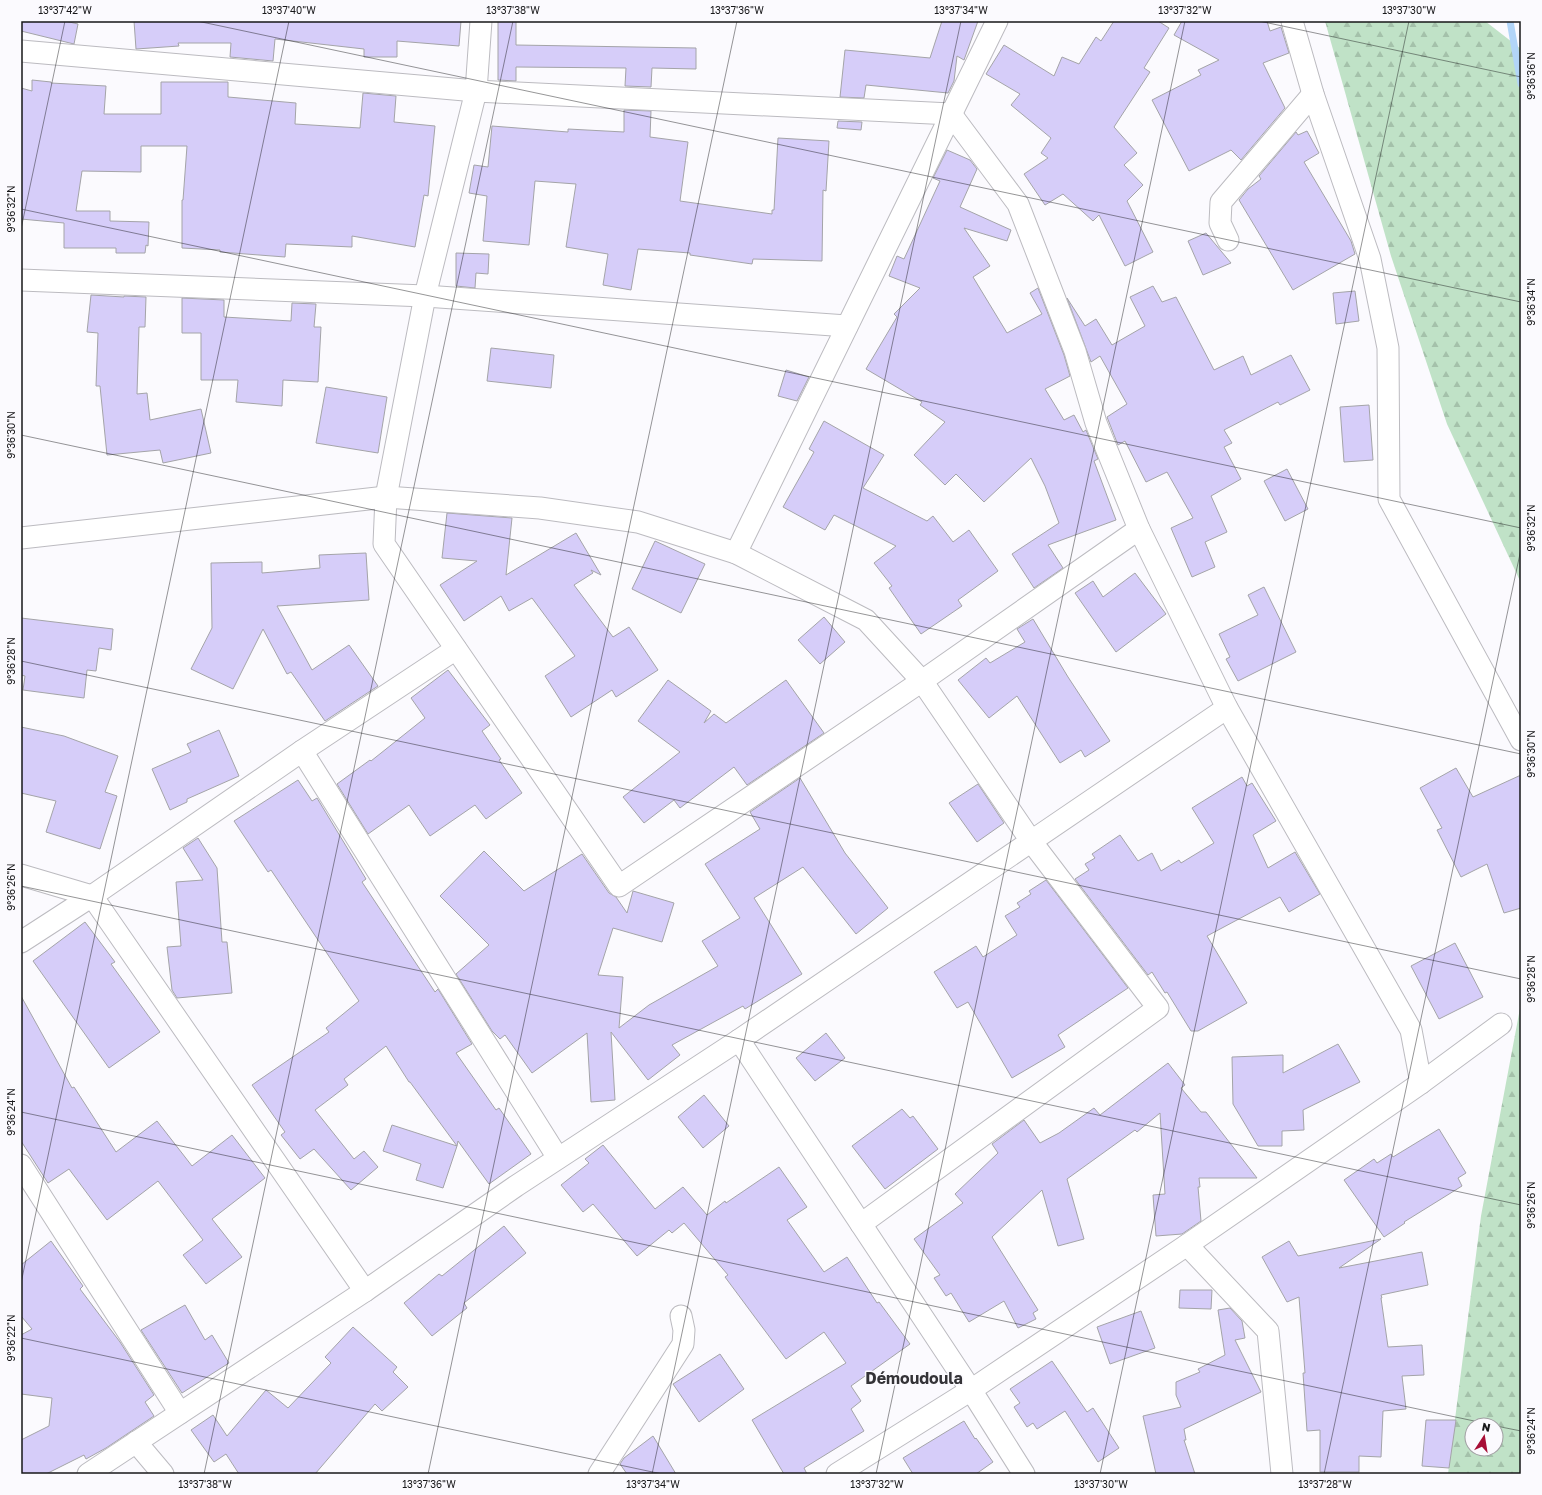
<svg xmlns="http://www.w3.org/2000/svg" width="1542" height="1495" viewBox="0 0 1542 1495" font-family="'Golos Text',sans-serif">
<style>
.forest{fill:url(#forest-firs);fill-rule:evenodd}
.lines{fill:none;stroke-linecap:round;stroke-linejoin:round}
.stream{stroke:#b2d5f8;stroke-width:7}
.building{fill:#d6cdf9;stroke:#a4a4a8}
.minor-casing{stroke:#bcbbc0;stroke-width:23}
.minor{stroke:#fff;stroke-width:21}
.ticks{fill:none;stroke:#171719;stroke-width:1;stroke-opacity:0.45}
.labels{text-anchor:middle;stroke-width:3;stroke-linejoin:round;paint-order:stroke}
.district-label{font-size:16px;font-weight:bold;fill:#343337;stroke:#fbfafe}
.neatline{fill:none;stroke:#171719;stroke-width:1.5}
.ticks-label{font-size:10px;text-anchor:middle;fill:#171719}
</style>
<defs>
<pattern id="forest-firs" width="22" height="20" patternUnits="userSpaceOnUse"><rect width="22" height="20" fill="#c0e2c7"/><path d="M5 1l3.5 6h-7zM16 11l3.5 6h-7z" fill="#a4c1aa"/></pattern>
</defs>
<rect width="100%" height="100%" fill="#fbfafe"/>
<g class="forest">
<path d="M 1325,21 L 1485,21 L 1521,49 L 1521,583 L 1447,424 L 1391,256 Z"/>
<path d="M 1521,1003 L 1521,1474 L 1448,1474 L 1481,1216 ZM 1472,1425 L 1496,1425 L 1496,1449 L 1472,1449 Z"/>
</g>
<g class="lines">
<path class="stream" d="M 1510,21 L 1521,84"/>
</g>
<g class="building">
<path d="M 21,21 L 65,21 L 78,24 L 74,44 L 21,31 Z"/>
<path d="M 134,21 L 461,21 L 459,46 L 397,41 L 397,57 L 364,57 L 364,49 L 275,39 L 273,61 L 230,57 L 231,43 L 178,43 L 179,46 L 136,49 Z"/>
<path d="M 498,21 L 516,21 L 516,45 L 696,48 L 696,69 L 652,68 L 651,87 L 625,86 L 626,68 L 516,67 L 516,81 L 498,80 Z"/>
<path d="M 942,21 L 978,21 L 964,60 L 957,56 L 954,81 L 948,93 L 866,85 L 864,98 L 840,97 L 845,50 L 930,58 Z"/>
<path d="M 1114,21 L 1158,21 L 1169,28 L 1144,68 L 1150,72 L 1114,127 L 1137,153 L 1124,165 L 1143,185 L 1127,201 L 1153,252 L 1125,266 L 1099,215 L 1093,221 L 1063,194 L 1045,205 L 1024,174 L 1048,158 L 1041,153 L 1051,138 L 1011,105 L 1020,94 L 986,74 L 1004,45 L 1054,76 L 1062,57 L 1079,64 L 1096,37 L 1101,41 Z"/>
<path d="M 1182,21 L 1267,21 L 1270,31 L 1281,27 L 1289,53 L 1263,63 L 1285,108 L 1241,160 L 1231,150 L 1189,171 L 1152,100 L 1201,75 L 1198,70 L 1219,60 L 1174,35 Z"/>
<path d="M 32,80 L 51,82 L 51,83 L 106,86 L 104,114 L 161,114 L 161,82 L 228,82 L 228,97 L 296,103 L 295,124 L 360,128 L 363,93 L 396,96 L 394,122 L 435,126 L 428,196 L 424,195 L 415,247 L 352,236 L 352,247 L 286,244 L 285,257 L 220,252 L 220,250 L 182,248 L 182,200 L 183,200 L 187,146 L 141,146 L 141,172 L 82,171 L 76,211 L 110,211 L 110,221 L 149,222 L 148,246 L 146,245 L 145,253 L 116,253 L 116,248 L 64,248 L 64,223 L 21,219 L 21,88 L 32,91 Z"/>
<path d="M 624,110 L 651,111 L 650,137 L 688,142 L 680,201 L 772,214 L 772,210 L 774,210 L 778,138 L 829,141 L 826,191 L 823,190 L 822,261 L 753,259 L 752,264 L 690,255 L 690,253 L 638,249 L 631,290 L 603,285 L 608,254 L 566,247 L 576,184 L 535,181 L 529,245 L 483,241 L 487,196 L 469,193 L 474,165 L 488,167 L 492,126 L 568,132 L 568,129 L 624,132 Z"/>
<path d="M 838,121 L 862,122 L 861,130 L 837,128 Z"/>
<path d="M 1307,131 L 1319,153 L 1304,162 L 1351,241 L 1355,254 L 1293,290 L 1239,200 L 1248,189 L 1261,179 L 1259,176 L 1296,132 L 1298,135 Z"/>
<path d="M 947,150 L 970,160 L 977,169 L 960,207 L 1011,230 L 1007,241 L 964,228 L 990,266 L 973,277 L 1007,333 L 1042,314 L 1030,293 L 1038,288 L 1064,355 L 1070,376 L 1045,389 L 1064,420 L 1074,415 L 1083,432 L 1086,430 L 1098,459 L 1094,461 L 1116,520 L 1048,545 L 1063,568 L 1034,588 L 1012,554 L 1059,523 L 1045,486 L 1031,458 L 984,502 L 956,474 L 945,485 L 914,455 L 945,422 L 920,405 L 922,402 L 866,369 L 897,317 L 894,314 L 920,288 L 889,276 L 897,256 L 904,259 L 940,181 L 933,178 Z"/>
<path d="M 1206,233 L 1231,263 L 1203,275 L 1188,241 Z"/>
<path d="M 456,253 L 489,254 L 488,274 L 476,273 L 475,288 L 456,286 Z"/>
<path d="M 1153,286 L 1162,302 L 1176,297 L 1214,370 L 1243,356 L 1251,375 L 1291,355 L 1310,390 L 1280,405 L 1278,402 L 1224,430 L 1232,443 L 1224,447 L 1241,479 L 1211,496 L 1227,532 L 1205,542 L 1215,567 L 1192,577 L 1171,528 L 1193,518 L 1167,472 L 1146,482 L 1125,441 L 1118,445 L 1107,417 L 1127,404 L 1100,356 L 1091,362 L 1067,298 L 1085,326 L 1096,319 L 1112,345 L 1145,326 L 1130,297 Z"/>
<path d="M 1355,291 L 1359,321 L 1336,324 L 1333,293 Z"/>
<path d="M 91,295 L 124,297 L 124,296 L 146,297 L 145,327 L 139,327 L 137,394 L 147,393 L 150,420 L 201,409 L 211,453 L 163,463 L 160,450 L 107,455 L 100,386 L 96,386 L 98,333 L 87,332 Z"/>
<path d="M 182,298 L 224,300 L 224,317 L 291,321 L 292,303 L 316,304 L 314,327 L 321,327 L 318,382 L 283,380 L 282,406 L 236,402 L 238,380 L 201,380 L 201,333 L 182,333 Z"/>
<path d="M 491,348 L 554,355 L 551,388 L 487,381 Z"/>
<path d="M 786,370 L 809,377 L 797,401 L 778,396 Z"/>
<path d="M 326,387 L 387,397 L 378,453 L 316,443 Z"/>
<path d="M 1369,405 L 1373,460 L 1344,462 L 1340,407 Z"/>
<path d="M 824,421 L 884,455 L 863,488 L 927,521 L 933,516 L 953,542 L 969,530 L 998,571 L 958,600 L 962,606 L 921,634 L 889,588 L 892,586 L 874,563 L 896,546 L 834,515 L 825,530 L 783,507 L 814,452 L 809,449 Z"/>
<path d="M 1287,469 L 1308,509 L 1285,521 L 1264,481 Z"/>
<path d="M 447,513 L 512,518 L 506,575 L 576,533 L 601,575 L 591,570 L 593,573 L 574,585 L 613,637 L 629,627 L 658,670 L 616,697 L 612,690 L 571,717 L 545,676 L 575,656 L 532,598 L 509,611 L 501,596 L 464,621 L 440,585 L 477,561 L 442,558 Z"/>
<path d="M 655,541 L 705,564 L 681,613 L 632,589 Z"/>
<path d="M 366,553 L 369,600 L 277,606 L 312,670 L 349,645 L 378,686 L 325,721 L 291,672 L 287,674 L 263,629 L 233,689 L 191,669 L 212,628 L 211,563 L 262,562 L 262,573 L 320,568 L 319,555 Z"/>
<path d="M 1135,573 L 1166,614 L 1116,652 L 1075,593 L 1093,581 L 1103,597 Z"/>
<path d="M 1264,587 L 1296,652 L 1238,681 L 1226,659 L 1230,657 L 1219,634 L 1258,615 L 1248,595 Z"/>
<path d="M 824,617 L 845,642 L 820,664 L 798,640 Z"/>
<path d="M 21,618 L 113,629 L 111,650 L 99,648 L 96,671 L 87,670 L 84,698 L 23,690 L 25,676 L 21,675 Z"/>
<path d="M 1033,619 L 1068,677 L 1110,741 L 1085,757 L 1081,750 L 1060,763 L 1017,696 L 989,718 L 958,680 L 986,658 L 990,663 L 1025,642 L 1017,629 Z"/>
<path d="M 448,670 L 490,725 L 482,731 L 501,759 L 499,760 L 522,793 L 486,819 L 475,805 L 430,836 L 409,805 L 368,834 L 337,784 L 370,760 L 371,761 L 425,718 L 411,698 Z"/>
<path d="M 668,680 L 711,711 L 704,723 L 714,714 L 726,723 L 786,680 L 824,733 L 747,785 L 734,767 L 680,808 L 674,800 L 644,823 L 623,797 L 680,752 L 638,721 Z"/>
<path d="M 21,727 L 64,736 L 118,756 L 105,792 L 117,796 L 100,849 L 46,832 L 56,801 L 21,793 Z"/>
<path d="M 219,730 L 239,776 L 187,799 L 187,802 L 170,810 L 152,769 L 191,752 L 187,744 Z"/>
<path d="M 1456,768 L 1473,797 L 1521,775 L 1521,908 L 1504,913 L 1487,864 L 1461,877 L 1437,830 L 1442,828 L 1420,788 Z"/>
<path d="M 1242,777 L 1247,786 L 1252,783 L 1276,821 L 1253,835 L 1268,868 L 1295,852 L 1320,894 L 1289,912 L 1280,897 L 1207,936 L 1247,1003 L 1198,1031 L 1191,1031 L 1167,992 L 1165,993 L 1152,972 L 1148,975 L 1075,879 L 1089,870 L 1085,864 L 1095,858 L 1092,854 L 1120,835 L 1138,861 L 1152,853 L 1161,871 L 1179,860 L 1181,863 L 1214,843 L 1192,808 Z"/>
<path d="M 800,778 L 845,853 L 888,908 L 856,934 L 803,867 L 754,898 L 802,974 L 745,1009 L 743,1006 L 672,1045 L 680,1055 L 648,1080 L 611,1032 L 615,1100 L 591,1102 L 587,1033 L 532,1073 L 505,1035 L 500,1039 L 492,1031 L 456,974 L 489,945 L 440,896 L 484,851 L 524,891 L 582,854 L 609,893 L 616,897 L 627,913 L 633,891 L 674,903 L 662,942 L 613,928 L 598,975 L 623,977 L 619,1028 L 649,1005 L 718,966 L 702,941 L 740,918 L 705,864 L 760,829 L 750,812 Z"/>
<path d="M 298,780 L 312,801 L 317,798 L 366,879 L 362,882 L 435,992 L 438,989 L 472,1044 L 456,1053 L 496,1110 L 499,1108 L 531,1154 L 489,1184 L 458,1141 L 457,1146 L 410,1082 L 409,1082 L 386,1046 L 344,1079 L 348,1085 L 315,1110 L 354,1159 L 364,1151 L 378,1167 L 351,1190 L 314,1149 L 300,1159 L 281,1135 L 285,1132 L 252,1085 L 329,1032 L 326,1028 L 359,1001 L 271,870 L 268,872 L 234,821 Z"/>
<path d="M 978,784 L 1004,823 L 977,842 L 949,803 Z"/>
<path d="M 198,838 L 217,868 L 222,942 L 227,942 L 232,993 L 177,998 L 172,990 L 167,947 L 181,946 L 176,882 L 203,880 L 183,848 Z"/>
<path d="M 1046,880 L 1128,988 L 1058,1035 L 1065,1047 L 1012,1078 L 968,1002 L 957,1008 L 934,972 L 976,946 L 983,957 L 1017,935 L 1005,916 L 1020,907 L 1017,903 L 1031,894 L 1029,891 Z"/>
<path d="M 85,922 L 115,962 L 111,964 L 160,1032 L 109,1068 L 33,961 Z"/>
<path d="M 1455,943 L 1483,997 L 1439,1019 L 1411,966 Z"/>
<path d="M 21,996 L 72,1088 L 74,1087 L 116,1152 L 157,1121 L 192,1166 L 232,1135 L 265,1178 L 212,1219 L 242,1257 L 206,1284 L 183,1255 L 203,1240 L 158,1181 L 107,1220 L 69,1169 L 48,1183 L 21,1141 Z"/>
<path d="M 826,1033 L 845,1058 L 815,1081 L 796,1058 Z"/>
<path d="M 1338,1044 L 1360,1082 L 1303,1110 L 1304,1130 L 1282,1131 L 1282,1146 L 1258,1146 L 1233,1104 L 1232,1057 L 1283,1055 L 1283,1073 Z"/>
<path d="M 1168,1063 L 1185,1085 L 1181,1088 L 1201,1112 L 1206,1112 L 1257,1178 L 1199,1178 L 1200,1187 L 1198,1187 L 1201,1221 L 1182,1234 L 1156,1236 L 1153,1195 L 1165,1194 L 1160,1113 L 1137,1132 L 1135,1130 L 1067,1179 L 1084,1239 L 1058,1246 L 1042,1190 L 992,1237 L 1038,1310 L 1033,1313 L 1036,1319 L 1018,1328 L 1004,1301 L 969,1322 L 951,1293 L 946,1296 L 934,1278 L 940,1275 L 914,1239 L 963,1203 L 955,1194 L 998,1153 L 992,1144 L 1024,1120 L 1040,1143 L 1059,1133 L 1094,1108 L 1100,1115 Z"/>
<path d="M 704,1095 L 729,1126 L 703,1148 L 678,1117 Z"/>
<path d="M 902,1109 L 910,1118 L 913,1116 L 938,1149 L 885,1189 L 852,1146 Z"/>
<path d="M 392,1125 L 457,1146 L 443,1188 L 416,1180 L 421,1164 L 383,1151 Z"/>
<path d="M 1439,1129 L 1466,1173 L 1458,1178 L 1462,1186 L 1404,1222 L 1405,1223 L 1384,1237 L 1344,1180 L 1374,1159 L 1377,1163 L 1391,1154 L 1393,1157 Z"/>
<path d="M 603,1145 L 655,1209 L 683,1187 L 707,1215 L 725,1201 L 726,1203 L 779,1167 L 807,1207 L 787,1220 L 824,1272 L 847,1257 L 877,1303 L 879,1302 L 910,1344 L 851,1386 L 861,1401 L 851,1409 L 864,1431 L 804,1468 L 807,1474 L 784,1474 L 752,1420 L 846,1363 L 824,1332 L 786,1359 L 725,1277 L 728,1275 L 684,1223 L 672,1233 L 669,1230 L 637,1256 L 593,1204 L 583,1212 L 561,1185 L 589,1163 L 585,1159 Z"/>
<path d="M 504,1226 L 526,1253 L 464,1303 L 467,1308 L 432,1336 L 404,1303 L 439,1274 L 442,1276 Z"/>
<path d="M 1381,1239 L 1339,1268 L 1422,1252 L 1428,1285 L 1381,1295 L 1382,1298 L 1381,1298 L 1388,1347 L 1422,1345 L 1424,1375 L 1402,1376 L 1406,1409 L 1383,1411 L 1381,1457 L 1359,1456 L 1359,1472 L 1320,1472 L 1320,1430 L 1307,1431 L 1303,1373 L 1305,1373 L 1299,1297 L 1287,1302 L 1262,1257 L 1289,1241 L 1298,1256 Z"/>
<path d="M 51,1241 L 83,1286 L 80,1289 L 120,1342 L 154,1395 L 145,1402 L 154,1416 L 106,1448 L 86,1459 L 84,1455 L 46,1474 L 21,1474 L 21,1440 L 49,1426 L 52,1398 L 21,1394 L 21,1335 L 32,1329 L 21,1316 L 21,1265 Z"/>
<path d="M 1180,1290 L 1212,1290 L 1211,1309 L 1179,1308 Z"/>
<path d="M 185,1305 L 205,1340 L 212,1335 L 229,1363 L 182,1393 L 141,1330 Z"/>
<path d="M 1230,1308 L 1242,1321 L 1245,1338 L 1235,1340 L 1261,1392 L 1184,1429 L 1186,1440 L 1184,1440 L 1195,1474 L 1156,1474 L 1143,1416 L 1181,1407 L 1176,1395 L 1176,1382 L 1200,1372 L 1198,1369 L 1225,1355 L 1218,1310 Z"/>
<path d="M 1141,1311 L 1155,1348 L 1110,1364 L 1097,1327 Z"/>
<path d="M 353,1327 L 397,1367 L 393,1372 L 408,1387 L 382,1411 L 375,1404 L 315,1474 L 239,1474 L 226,1454 L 214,1462 L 191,1430 L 213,1415 L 227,1436 L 266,1390 L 288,1408 L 331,1363 L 325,1357 Z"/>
<path d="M 720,1354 L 744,1389 L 699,1422 L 673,1384 Z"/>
<path d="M 1052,1361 L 1087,1412 L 1093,1408 L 1119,1448 L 1098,1462 L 1065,1411 L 1037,1429 L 1033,1423 L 1027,1427 L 1014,1407 L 1020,1403 L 1010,1389 Z"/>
<path d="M 1426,1420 L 1456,1420 L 1449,1468 L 1422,1466 Z"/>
<path d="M 964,1421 L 975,1439 L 976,1438 L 993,1462 L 976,1474 L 913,1474 L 903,1458 Z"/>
<path d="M 653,1436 L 676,1474 L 627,1474 L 620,1464 L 624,1458 Z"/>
</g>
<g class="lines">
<defs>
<g id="minor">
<path d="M 481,21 L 476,91 L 425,296 L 386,497 L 384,544 L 619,886 L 922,681 L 1139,529"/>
<path d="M 1292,21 L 1313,94 L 1370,259 L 1388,348 L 1389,499 L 1521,740"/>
<path d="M 21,51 L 476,91 L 951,114 L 1018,204 L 1075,351 L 1096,423 L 1139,529 L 1227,708 L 1411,1030 L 1421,1083"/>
<path d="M 1228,240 L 1220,223 L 1221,202 L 1313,94"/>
<path d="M 21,280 L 425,296 L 847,326"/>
<path d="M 21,538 L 386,497 L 540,508 L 638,522 L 736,553 L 866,620 L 922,681 L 1031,841 L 1158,1008 L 861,1224"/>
<path d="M 736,553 L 997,21"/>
<path d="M 302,751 L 558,1158"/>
<path d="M 21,875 L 92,896 L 365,1291"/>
<path d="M 21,942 L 92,896 L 302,751 L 456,649"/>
<path d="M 739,1040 L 971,1390 L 1024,1474"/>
<path d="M 21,1165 L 180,1413"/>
<path d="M 1187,1245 L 1268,1331 L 1282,1474"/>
<path d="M 136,1442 L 163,1474"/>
<path d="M 88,1474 L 365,1291 L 516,1186 L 739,1040 L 1227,708"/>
<path d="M 599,1474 L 683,1344 L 684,1330 L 681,1316"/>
<path d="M 837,1474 L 971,1390 L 1187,1245 L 1421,1083 L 1501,1024"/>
</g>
</defs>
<use href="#minor" class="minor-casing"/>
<use href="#minor" class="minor"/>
</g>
<path class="ticks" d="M 197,21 L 1521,302M 1259,21 L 1521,77M 21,209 L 1521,528M 21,229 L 65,21M 21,435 L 1521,754M 21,661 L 1521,979M 21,886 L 1521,1205M 21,1112 L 1493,1425M 21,1283 L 289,21M 21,1338 L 662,1474M 1496,1426 L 1521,1431M 204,1474 L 513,21M 428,1474 L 737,21M 652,1474 L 961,21M 876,1474 L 1185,21M 1100,1474 L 1409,21M 1324,1474 L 1521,549"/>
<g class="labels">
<g class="district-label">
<text x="914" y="1384">Démoudoula</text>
</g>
</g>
<rect width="1542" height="1495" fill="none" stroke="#fbfafe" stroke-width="44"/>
<g transform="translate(1484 1437) rotate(12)"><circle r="19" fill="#fbfafe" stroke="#a09fa2"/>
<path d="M0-3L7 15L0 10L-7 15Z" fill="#a70e36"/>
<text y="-6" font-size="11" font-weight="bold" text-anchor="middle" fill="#171719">N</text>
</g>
<rect x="22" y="22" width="1498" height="1451" class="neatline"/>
<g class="ticks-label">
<text x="65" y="14">13°37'42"W</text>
<text x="289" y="14">13°37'40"W</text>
<text x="513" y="14">13°37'38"W</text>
<text x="737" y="14">13°37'36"W</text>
<text x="961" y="14">13°37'34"W</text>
<text x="1185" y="14">13°37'32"W</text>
<text x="1409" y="14">13°37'30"W</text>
<text transform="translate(1531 76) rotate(-90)" y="4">9°36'36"N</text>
<text transform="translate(11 209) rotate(-90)" y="4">9°36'32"N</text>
<text transform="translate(1531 302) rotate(-90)" y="4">9°36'34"N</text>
<text transform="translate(11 435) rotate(-90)" y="4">9°36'30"N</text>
<text transform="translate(1531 528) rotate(-90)" y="4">9°36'32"N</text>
<text transform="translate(11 661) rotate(-90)" y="4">9°36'28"N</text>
<text transform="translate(1531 754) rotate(-90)" y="4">9°36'30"N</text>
<text transform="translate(11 887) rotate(-90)" y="4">9°36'26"N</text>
<text transform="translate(1531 979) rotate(-90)" y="4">9°36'28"N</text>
<text transform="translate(11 1112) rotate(-90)" y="4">9°36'24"N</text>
<text transform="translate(1531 1205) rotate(-90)" y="4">9°36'26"N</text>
<text transform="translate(11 1338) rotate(-90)" y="4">9°36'22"N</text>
<text transform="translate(1531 1431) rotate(-90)" y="4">9°36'24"N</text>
<text x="205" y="1488">13°37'38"W</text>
<text x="429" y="1488">13°37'36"W</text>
<text x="653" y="1488">13°37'34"W</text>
<text x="877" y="1488">13°37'32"W</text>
<text x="1101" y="1488">13°37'30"W</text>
<text x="1325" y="1488">13°37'28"W</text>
</g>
</svg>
